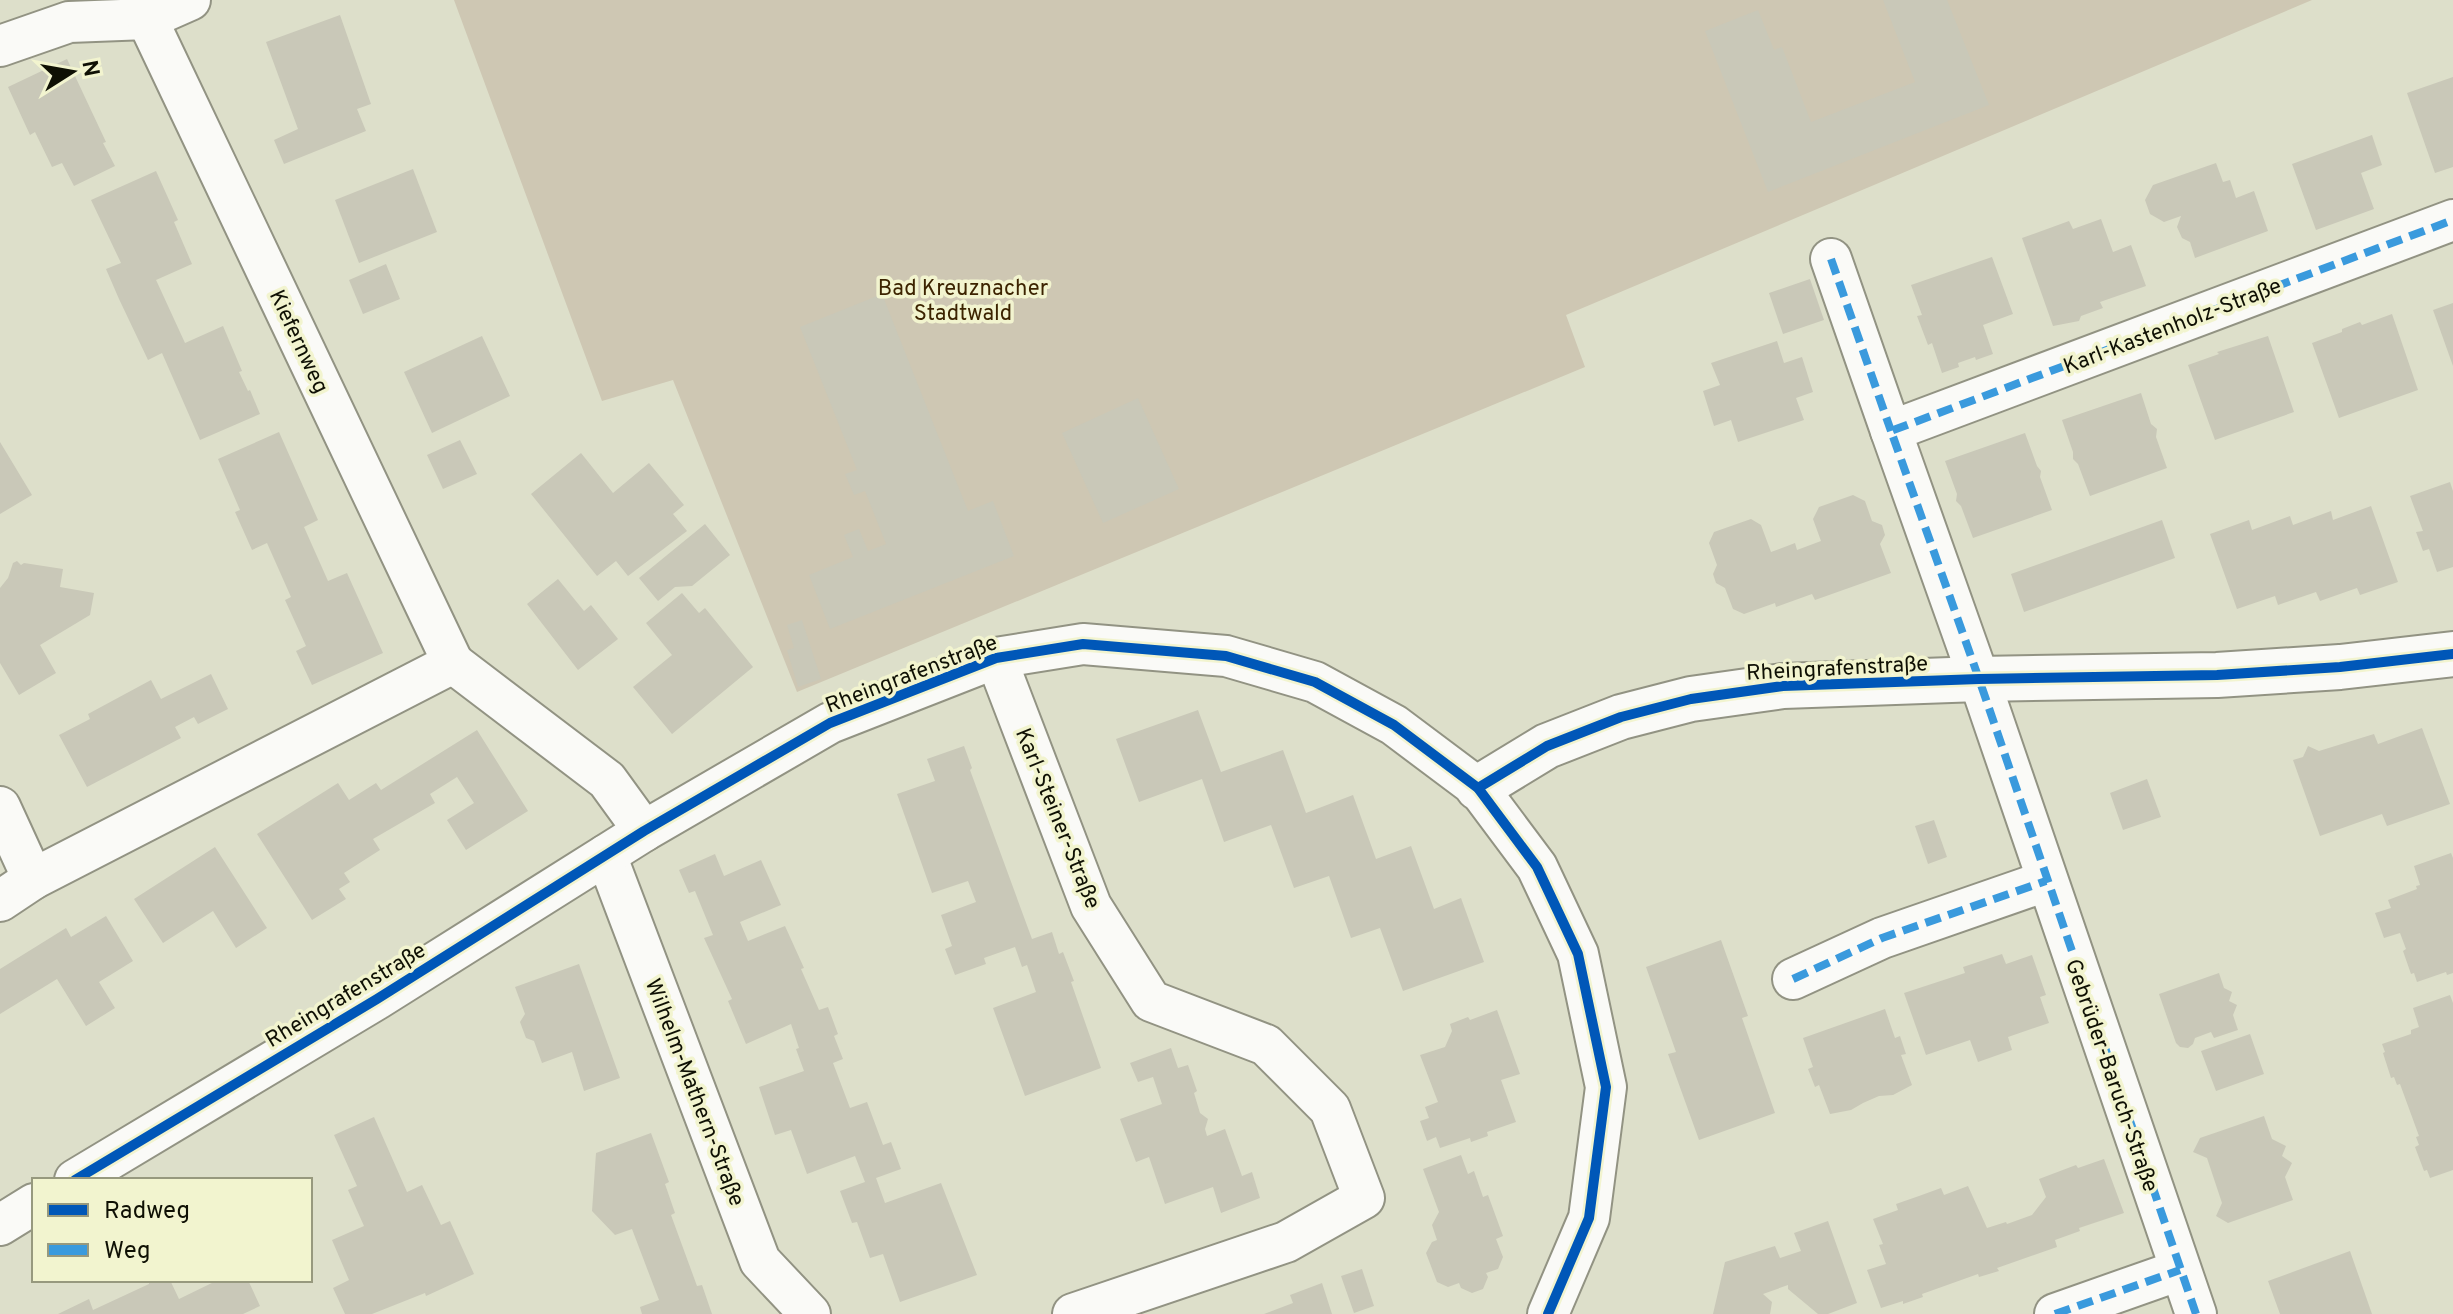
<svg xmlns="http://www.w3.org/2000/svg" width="2453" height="1314" viewBox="0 0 2453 1314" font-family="Overpass,sans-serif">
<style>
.green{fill:#cec7b3}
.building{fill:#c9c8b8}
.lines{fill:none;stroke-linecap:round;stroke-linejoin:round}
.minor-casing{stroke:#929383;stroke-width:44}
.tertiary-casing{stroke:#929383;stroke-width:48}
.minor{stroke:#fafaf7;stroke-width:40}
.tertiary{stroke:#fafaf7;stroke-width:44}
.quiet{stroke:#3a9add;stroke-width:8;stroke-dasharray:16 8;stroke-linecap:butt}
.cycleway-casing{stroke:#f2f4cf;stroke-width:15}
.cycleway{stroke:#0057b8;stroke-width:10}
.labels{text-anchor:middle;stroke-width:7;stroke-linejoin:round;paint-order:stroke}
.park-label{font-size:22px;fill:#3c2300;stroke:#f2f4cf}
.street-label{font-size:22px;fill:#0f1004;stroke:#f2f4cf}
</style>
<rect width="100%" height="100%" fill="#dddfca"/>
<path class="green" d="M 454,0 L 2312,0 L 1566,315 L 1585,367 L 797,692 L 673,380 L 602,401 Z"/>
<g class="building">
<path d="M 1883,0 L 1947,0 L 1989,105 L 1768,192 L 1705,31 L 1758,10 L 1774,50 L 1782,47 L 1811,122 L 1915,82 Z"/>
<path d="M 340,15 L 371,104 L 357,109 L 366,131 L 284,164 L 274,140 L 298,129 L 266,42 Z"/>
<path d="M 67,59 L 106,142 L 103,143 L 115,166 L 74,186 L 62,163 L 52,167 L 35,132 L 30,135 L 8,87 Z"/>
<path d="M 2453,77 L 2453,167 L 2435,173 L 2407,93 Z"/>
<path d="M 2372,135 L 2382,165 L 2361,173 L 2374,209 L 2316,230 L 2292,164 Z"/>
<path d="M 2216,163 L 2223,182 L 2230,180 L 2236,198 L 2254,191 L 2268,231 L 2195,258 L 2190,242 L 2182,238 L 2177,227 L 2181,216 L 2164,222 L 2150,214 L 2145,200 L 2153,185 Z"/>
<path d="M 413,169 L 437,232 L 359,263 L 335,200 Z"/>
<path d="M 156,171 L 178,220 L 174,222 L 192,264 L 156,280 L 157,282 L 185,343 L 223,326 L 242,371 L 239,372 L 248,391 L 250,390 L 260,414 L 200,440 L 162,353 L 148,360 L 119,299 L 106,269 L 121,263 L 91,200 Z"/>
<path d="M 2101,219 L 2113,252 L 2131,245 L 2146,286 L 2100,302 L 2103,308 L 2081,316 L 2079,321 L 2053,326 L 2022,238 L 2069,221 L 2073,229 Z"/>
<path d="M 1992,257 L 2013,314 L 1983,325 L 1993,354 L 1976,360 L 1975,357 L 1958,363 L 1959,367 L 1942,373 L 1932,343 L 1928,345 L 1917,316 L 1922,315 L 1911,285 Z"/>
<path d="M 386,264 L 400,299 L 363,314 L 349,280 Z"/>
<path d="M 1810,279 L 1824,320 L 1783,334 L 1769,293 Z"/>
<path d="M 882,294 L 968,511 L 993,501 L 1014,556 L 830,629 L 809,575 L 853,557 L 844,535 L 859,529 L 868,551 L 886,544 L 865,491 L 854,495 L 845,474 L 857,470 L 800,327 Z"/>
<path d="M 2453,303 L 2453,366 L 2433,310 Z"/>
<path d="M 2392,314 L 2418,390 L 2339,418 L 2312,343 L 2342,332 L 2342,329 L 2360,322 L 2362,325 Z"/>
<path d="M 482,336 L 510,396 L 432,433 L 404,372 Z"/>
<path d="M 2268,336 L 2294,412 L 2215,440 L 2188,365 L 2219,354 L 2217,352 Z"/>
<path d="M 1777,341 L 1784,363 L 1802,357 L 1813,392 L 1796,398 L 1804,420 L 1738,442 L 1731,420 L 1714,426 L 1703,391 L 1720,385 L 1711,363 Z"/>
<path d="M 2141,393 L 2151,424 L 2157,429 L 2156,437 L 2167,468 L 2090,496 L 2078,464 L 2073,459 L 2073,452 L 2062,420 Z"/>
<path d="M 1138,398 L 1179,489 L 1103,523 L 1062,433 Z"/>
<path d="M 279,432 L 318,520 L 304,527 L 328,581 L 347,573 L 383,653 L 312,685 L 296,651 L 306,646 L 285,600 L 291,597 L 267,543 L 252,550 L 235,512 L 240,510 L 218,459 Z"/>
<path d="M 2025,433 L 2037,466 L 2041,471 L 2040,477 L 2052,510 L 1973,538 L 1961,506 L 1956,501 L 1957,494 L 1945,461 Z"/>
<path d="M 460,440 L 477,474 L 443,489 L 427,455 Z"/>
<path d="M 0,442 L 32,495 L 0,514 Z"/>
<path d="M 581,453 L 613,493 L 649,463 L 684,505 L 673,514 L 687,531 L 628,576 L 616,561 L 597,576 L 531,494 Z"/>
<path d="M 2450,482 L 2453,491 L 2453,567 L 2437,572 L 2429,549 L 2423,551 L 2416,532 L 2423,531 L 2410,496 Z"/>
<path d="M 1853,495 L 1865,501 L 1872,521 L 1882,525 L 1885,535 L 1880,544 L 1891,573 L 1815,600 L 1812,594 L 1776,607 L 1775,603 L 1744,614 L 1733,609 L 1725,588 L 1716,583 L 1713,574 L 1717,565 L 1709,543 L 1714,532 L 1751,519 L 1761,525 L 1771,552 L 1795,543 L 1797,550 L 1821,541 L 1813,519 L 1819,507 Z"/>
<path d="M 2371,506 L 2398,582 L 2360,595 L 2357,588 L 2320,601 L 2316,592 L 2278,605 L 2275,596 L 2237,609 L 2210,534 L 2249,520 L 2252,530 L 2290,516 L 2293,525 L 2331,511 L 2333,520 Z"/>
<path d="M 2162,520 L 2175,558 L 2024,612 L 2011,574 Z"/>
<path d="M 705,524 L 730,555 L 692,586 L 675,587 L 658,601 L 639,578 Z"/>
<path d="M 17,561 L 21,565 L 24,563 L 63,569 L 60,587 L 94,593 L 90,615 L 40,645 L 56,673 L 19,695 L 0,663 L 0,588 L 8,578 L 13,563 Z"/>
<path d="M 558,579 L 584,611 L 591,605 L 618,639 L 578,670 L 527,604 Z"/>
<path d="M 682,593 L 699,613 L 705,608 L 753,667 L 672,734 L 633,687 L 672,655 L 646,623 Z"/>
<path d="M 802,620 L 821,679 L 798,687 L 787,650 L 794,648 L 787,625 Z"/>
<path d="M 211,674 L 228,709 L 198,724 L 194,717 L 175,727 L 181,738 L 87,787 L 59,735 L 90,719 L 88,714 L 151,680 L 161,699 Z"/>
<path d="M 1198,710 L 1221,772 L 1283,750 L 1306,813 L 1353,795 L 1376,859 L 1411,846 L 1434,909 L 1461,898 L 1484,962 L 1403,991 L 1380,928 L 1351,938 L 1329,876 L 1294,888 L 1271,825 L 1224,842 L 1202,779 L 1139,802 L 1116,739 Z"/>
<path d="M 2422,728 L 2450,804 L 2387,826 L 2382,814 L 2320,836 L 2293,760 L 2303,757 L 2308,746 L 2319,751 L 2374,734 L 2378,744 Z"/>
<path d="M 477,730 L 528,811 L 466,850 L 447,820 L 474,803 L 457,777 L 430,794 L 435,803 L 373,839 L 380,850 L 344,873 L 350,882 L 339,889 L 346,899 L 312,920 L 257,834 L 338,783 L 349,800 L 376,783 L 381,790 Z"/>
<path d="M 964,746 L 972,768 L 970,770 L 1032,939 L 1052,932 L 1059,954 L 1063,952 L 1074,981 L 1071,982 L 1101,1068 L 1025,1096 L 993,1008 L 1036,992 L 1027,965 L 1022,967 L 1015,947 L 984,958 L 986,964 L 955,975 L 945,949 L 952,946 L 941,915 L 976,902 L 968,881 L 932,893 L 897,794 L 935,781 L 927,759 Z"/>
<path d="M 2147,779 L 2161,817 L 2123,830 L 2110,793 Z"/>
<path d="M 1934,820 L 1947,857 L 1928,864 L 1915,826 Z"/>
<path d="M 215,847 L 267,928 L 236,948 L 213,911 L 163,943 L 134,899 Z"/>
<path d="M 2451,853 L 2453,858 L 2453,973 L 2447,975 L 2446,972 L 2417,982 L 2414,973 L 2411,974 L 2403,951 L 2406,949 L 2400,933 L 2384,938 L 2375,913 L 2391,908 L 2388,900 L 2417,889 L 2416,886 L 2420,885 L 2414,866 Z"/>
<path d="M 715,854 L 724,876 L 761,860 L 781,905 L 740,922 L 748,941 L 785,926 L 804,968 L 801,969 L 819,1010 L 828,1007 L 838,1034 L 834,1036 L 843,1059 L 833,1063 L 850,1108 L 867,1102 L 883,1145 L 891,1142 L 901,1169 L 876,1178 L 885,1203 L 941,1183 L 977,1275 L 900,1302 L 883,1254 L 870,1258 L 857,1222 L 852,1223 L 840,1191 L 865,1182 L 855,1156 L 807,1174 L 791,1130 L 775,1135 L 759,1087 L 804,1071 L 796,1049 L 799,1048 L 791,1024 L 746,1044 L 728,1001 L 732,999 L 704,938 L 713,935 L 695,891 L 689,893 L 679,870 Z"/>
<path d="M 106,916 L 133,961 L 99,982 L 115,1008 L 86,1026 L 57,979 L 0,1014 L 0,969 L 66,928 L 71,937 Z"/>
<path d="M 1721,940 L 1748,1016 L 1742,1018 L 1775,1113 L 1699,1140 L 1668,1054 L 1676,1052 L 1646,967 Z"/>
<path d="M 2002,954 L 2006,964 L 2032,955 L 2046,995 L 2040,997 L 2049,1023 L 2008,1037 L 2012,1050 L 1978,1062 L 1970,1040 L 1926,1055 L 1904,993 L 1965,973 L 1963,967 Z"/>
<path d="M 579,964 L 620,1078 L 584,1091 L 572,1052 L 542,1063 L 534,1041 L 526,1038 L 520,1022 L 525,1014 L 515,987 Z"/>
<path d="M 2219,973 L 2224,988 L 2232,992 L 2229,1001 L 2237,1005 L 2233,1015 L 2238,1030 L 2214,1038 L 2211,1032 L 2195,1038 L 2193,1044 L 2188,1048 L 2180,1047 L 2176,1043 L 2159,994 Z"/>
<path d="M 2450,995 L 2453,1003 L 2453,1170 L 2430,1178 L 2427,1170 L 2424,1171 L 2415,1147 L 2419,1145 L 2416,1137 L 2419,1136 L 2400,1084 L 2397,1085 L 2394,1077 L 2391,1078 L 2383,1053 L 2385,1052 L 2382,1044 L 2411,1034 L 2411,1030 L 2419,1027 L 2413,1008 Z"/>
<path d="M 1885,1009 L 1895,1038 L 1900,1036 L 1906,1054 L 1901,1055 L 1912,1085 L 1893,1095 L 1879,1096 L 1863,1103 L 1851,1110 L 1830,1114 L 1819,1085 L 1815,1087 L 1808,1069 L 1813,1067 L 1803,1038 Z"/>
<path d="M 1497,1010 L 1520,1074 L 1501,1080 L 1516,1122 L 1487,1132 L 1488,1136 L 1471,1142 L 1470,1138 L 1440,1148 L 1436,1137 L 1427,1141 L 1420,1121 L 1429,1118 L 1425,1107 L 1438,1102 L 1420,1055 L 1445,1047 L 1452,1031 L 1450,1024 L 1468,1017 L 1470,1020 Z"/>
<path d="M 2250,1034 L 2264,1074 L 2216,1091 L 2201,1051 Z"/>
<path d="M 1171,1048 L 1178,1068 L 1188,1065 L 1197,1091 L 1194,1093 L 1200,1113 L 1208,1119 L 1205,1129 L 1207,1136 L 1225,1129 L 1242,1176 L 1252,1172 L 1260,1198 L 1221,1213 L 1213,1187 L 1165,1204 L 1149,1157 L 1136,1162 L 1120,1119 L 1162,1104 L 1153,1077 L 1138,1082 L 1130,1063 Z"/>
<path d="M 2264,1116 L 2272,1139 L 2286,1146 L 2282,1156 L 2292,1163 L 2285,1177 L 2293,1200 L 2228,1223 L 2216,1216 L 2222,1203 L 2207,1158 L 2193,1152 L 2200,1138 Z"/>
<path d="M 374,1117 L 407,1192 L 422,1185 L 441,1225 L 450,1221 L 474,1274 L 426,1296 L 425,1293 L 372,1314 L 345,1314 L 333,1288 L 349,1280 L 332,1240 L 364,1226 L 348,1190 L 357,1186 L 334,1135 Z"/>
<path d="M 651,1133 L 669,1182 L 665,1184 L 675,1213 L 671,1215 L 697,1286 L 702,1285 L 712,1314 L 642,1314 L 640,1307 L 659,1300 L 632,1229 L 615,1235 L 592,1211 L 596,1153 Z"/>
<path d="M 1461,1155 L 1468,1174 L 1474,1171 L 1483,1197 L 1488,1195 L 1503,1236 L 1496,1239 L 1503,1257 L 1498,1269 L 1486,1273 L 1488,1277 L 1483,1289 L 1472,1293 L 1461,1288 L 1459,1283 L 1448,1287 L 1437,1282 L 1426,1253 L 1432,1242 L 1437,1240 L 1432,1225 L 1439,1212 L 1423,1169 Z"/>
<path d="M 2104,1159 L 2124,1213 L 2079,1228 L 2080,1231 L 2055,1240 L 2057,1247 L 1997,1268 L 1999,1271 L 1979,1277 L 1978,1274 L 1922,1294 L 1923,1297 L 1903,1304 L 1903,1301 L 1881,1308 L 1867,1270 L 1886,1264 L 1879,1245 L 1883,1244 L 1873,1219 L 1898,1210 L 1896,1204 L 1919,1196 L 1941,1188 L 1944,1195 L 1968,1186 L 1987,1228 L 2006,1222 L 2007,1224 L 2032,1215 L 2046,1197 L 2039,1179 L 2076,1165 L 2078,1168 Z"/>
<path d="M 1828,1221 L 1857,1303 L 1828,1314 L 1818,1314 L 1788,1289 L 1788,1285 L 1763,1294 L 1772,1302 L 1770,1314 L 1713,1314 L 1725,1262 L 1775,1246 L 1780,1258 L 1801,1251 L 1794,1233 Z"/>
<path d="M 2350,1251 L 2372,1314 L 2280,1314 L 2268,1281 Z"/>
<path d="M 1362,1269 L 1374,1306 L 1354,1313 L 1341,1276 Z"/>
<path d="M 149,1280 L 170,1280 L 179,1299 L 218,1280 L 248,1280 L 260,1306 L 243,1314 L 58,1314 L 89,1299 L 93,1310 L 149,1284 Z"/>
<path d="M 1322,1283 L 1332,1314 L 1264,1314 L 1293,1303 L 1290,1295 Z"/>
</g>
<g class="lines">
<defs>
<g id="minor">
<path d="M 0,46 L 69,22 L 147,19 L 190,0"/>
<path d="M 1831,259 L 1891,431"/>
<path d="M 996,658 L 1091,906 L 1151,1001 L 1266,1045 L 1330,1109 L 1364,1198 L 1286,1242 L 1073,1314"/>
<path d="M 453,663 L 607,780 L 644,831"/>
<path d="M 0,807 L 33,879 L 453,663 L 147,19"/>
<path d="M 606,855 L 760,1261 L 810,1314"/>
<path d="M 0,901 L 33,879"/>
<path d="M 1793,979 L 1882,938 L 2046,881"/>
<path d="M 75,1180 L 377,999 L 644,831 L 830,723 L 996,658 L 1083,644 L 1226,656 L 1315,682 L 1394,725 L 1478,788 L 1537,867 L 1578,954 L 1606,1087 L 1589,1218 L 1548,1314"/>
<path d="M 0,1225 L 34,1204"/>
<path d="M 2055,1314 L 2180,1270"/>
<path d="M 2196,1314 L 1979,679 L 1891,431 L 2453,220"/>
</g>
<path id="tertiary" d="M 1478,788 L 1547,746 L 1621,717 L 1691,699 L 1783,686 L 1979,679 L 2217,675 L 2340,667 L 2453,654"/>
</defs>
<use href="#minor" class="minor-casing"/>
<use href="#tertiary" class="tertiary-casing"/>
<use href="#minor" class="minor"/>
<use href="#tertiary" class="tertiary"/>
<g class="quiet">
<path d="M 1831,259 L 1891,431"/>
<path d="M 1793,979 L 1882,938 L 2046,881"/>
<path d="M 2055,1314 L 2180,1270"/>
<path d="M 2196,1314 L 1979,679 L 1891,431 L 2453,220"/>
</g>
<defs>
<g id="cycleway">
<path d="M 1478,788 L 1547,746 L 1621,717 L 1691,699 L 1783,686 L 1979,679 L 2217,675 L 2340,667 L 2453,654"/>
<path d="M 75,1180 L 377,999 L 644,831 L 830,723 L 996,658 L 1083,644 L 1226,656 L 1315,682 L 1394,725 L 1478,788 L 1537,867 L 1578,954 L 1606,1087 L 1589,1218 L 1548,1314"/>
</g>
</defs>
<use href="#cycleway" class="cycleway-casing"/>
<use href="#cycleway" class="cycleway"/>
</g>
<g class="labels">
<g class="park-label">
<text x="963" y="295">Bad Kreuznacher<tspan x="963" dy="25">Stadtwald</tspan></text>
</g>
<g class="street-label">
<text transform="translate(2172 325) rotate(-21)" y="8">Karl-Kastenholz-Straße</text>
<text transform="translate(300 341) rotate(65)" y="8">Kiefernweg</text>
<text transform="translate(1837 667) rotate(-3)" y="8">Rheingrafenstraße</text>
<text transform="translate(911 673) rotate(-21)" y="8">Rheingrafenstraße</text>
<text transform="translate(1059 818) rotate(68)" y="8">Karl-Steiner-Straße</text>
<text transform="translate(345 994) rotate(-31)" y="8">Rheingrafenstraße</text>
<text transform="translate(2113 1075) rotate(71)" y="8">Gebrüder-Baruch-Straße</text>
<text transform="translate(696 1092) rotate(69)" y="8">Wilhelm-Mathern-Straße</text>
</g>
</g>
<rect x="32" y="1178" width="280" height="104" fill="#f2f4cf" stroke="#97997e" stroke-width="2"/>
<rect x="48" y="1204" width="40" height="12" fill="#0057b8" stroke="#97997e" stroke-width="2"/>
<text x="104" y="1218" font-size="24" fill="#0f1004">Radweg</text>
<rect x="48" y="1244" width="40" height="12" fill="#3a9add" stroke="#97997e" stroke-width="2"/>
<text x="104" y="1258" font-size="24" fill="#0f1004">Weg</text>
<g transform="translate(72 72) rotate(79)" stroke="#f2f4cf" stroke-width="6" paint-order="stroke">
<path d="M0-6L14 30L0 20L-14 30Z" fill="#0f1004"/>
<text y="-12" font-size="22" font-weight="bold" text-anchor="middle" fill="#0f1004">N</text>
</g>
</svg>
